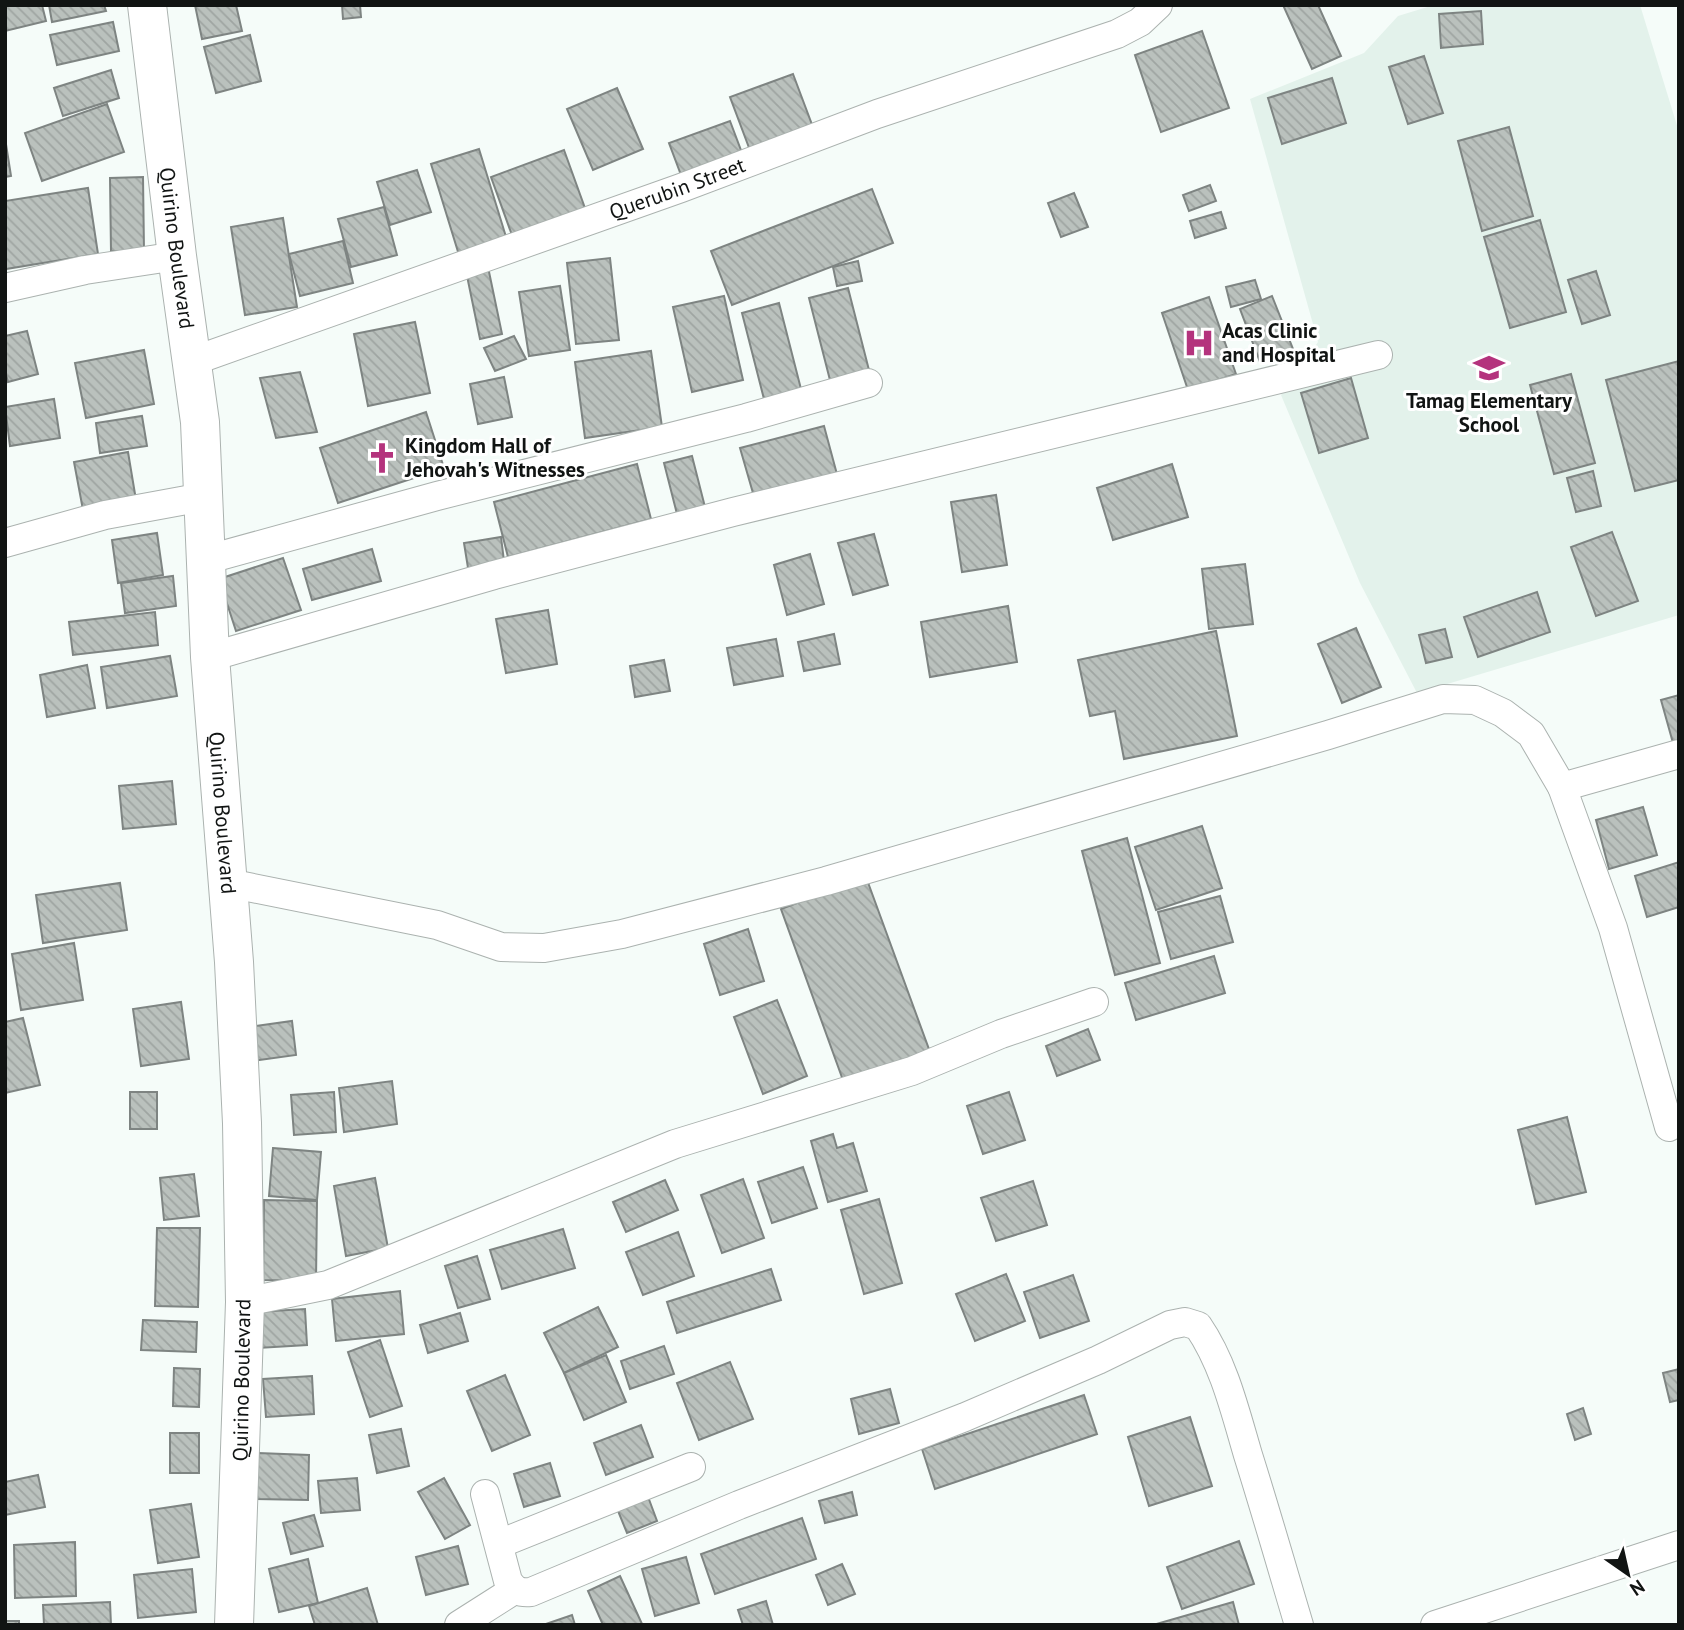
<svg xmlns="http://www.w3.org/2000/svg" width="1684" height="1630" viewBox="0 0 1684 1630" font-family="'PT Sans',sans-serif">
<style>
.built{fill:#e3f2eb}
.building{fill:url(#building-back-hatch);stroke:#7e8482;stroke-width:2}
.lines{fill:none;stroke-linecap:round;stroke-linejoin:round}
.minor-casing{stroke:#abb2af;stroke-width:30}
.secondary-casing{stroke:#abb2af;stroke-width:40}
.minor{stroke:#fff;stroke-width:28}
.secondary{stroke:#fff;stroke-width:38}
.labels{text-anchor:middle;stroke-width:6;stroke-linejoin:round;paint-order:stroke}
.street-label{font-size:21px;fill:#111413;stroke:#fff}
.poi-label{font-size:21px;font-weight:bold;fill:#111413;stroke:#fff;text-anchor:start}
</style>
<defs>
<pattern id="building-back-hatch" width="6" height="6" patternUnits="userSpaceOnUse" patternTransform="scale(1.75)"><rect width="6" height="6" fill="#bac1bd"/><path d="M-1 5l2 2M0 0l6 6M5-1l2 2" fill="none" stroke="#9fa5a2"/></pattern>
</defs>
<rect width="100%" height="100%" fill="#f5fcf9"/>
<path class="built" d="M 1434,5 L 1640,5 L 1679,132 L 1679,615 L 1417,693 L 1360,583 L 1281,395 L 1318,342 L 1250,99 L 1364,53 L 1398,16 Z"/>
<g class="building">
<path d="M 5,5 L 42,5 L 46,21 L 5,31 Z"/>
<path d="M 49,5 L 104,5 L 106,11 L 52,22 Z"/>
<path d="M 195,5 L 236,5 L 242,31 L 202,39 Z"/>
<path d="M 342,5 L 360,5 L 361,17 L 343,19 Z"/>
<path d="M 1283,5 L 1318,5 L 1341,56 L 1312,69 Z"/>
<path d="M 1481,11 L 1483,44 L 1441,48 L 1439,14 Z"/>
<path d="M 113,22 L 119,51 L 57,65 L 50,35 Z"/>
<path d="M 1202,31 L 1229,108 L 1161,132 L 1135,55 Z"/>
<path d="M 250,35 L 261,81 L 216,93 L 204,47 Z"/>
<path d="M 1424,56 L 1443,113 L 1408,124 L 1389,67 Z"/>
<path d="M 111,70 L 119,98 L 63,116 L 54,88 Z"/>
<path d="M 793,74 L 814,130 L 751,153 L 730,97 Z"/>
<path d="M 1332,78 L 1346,123 L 1282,144 L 1268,98 Z"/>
<path d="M 617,88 L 643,149 L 593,170 L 567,109 Z"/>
<path d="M 107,104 L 124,152 L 42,181 L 25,133 Z"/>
<path d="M 730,121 L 742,153 L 681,175 L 669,143 Z"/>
<path d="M 1509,127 L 1533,216 L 1482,231 L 1458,141 Z"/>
<path d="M 5,138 L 11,176 L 5,177 Z"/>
<path d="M 479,149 L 507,240 L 459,255 L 431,164 Z"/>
<path d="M 564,150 L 586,211 L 513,238 L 491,177 Z"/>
<path d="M 417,170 L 431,212 L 390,225 L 377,182 Z"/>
<path d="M 143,177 L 144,251 L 111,251 L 110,178 Z"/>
<path d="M 1210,185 L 1216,201 L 1189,211 L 1183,195 Z"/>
<path d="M 88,188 L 98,254 L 6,269 L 5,201 Z"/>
<path d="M 872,189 L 893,243 L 732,305 L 711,251 Z"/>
<path d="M 1074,193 L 1088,227 L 1061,237 L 1048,203 Z"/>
<path d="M 384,207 L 397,255 L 351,267 L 338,219 Z"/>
<path d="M 1221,212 L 1226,228 L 1195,238 L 1190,221 Z"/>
<path d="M 283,218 L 297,307 L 245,315 L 231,227 Z"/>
<path d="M 1540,220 L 1566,312 L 1510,328 L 1484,237 Z"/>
<path d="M 343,241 L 353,283 L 300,296 L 289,254 Z"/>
<path d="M 610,258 L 619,340 L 576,344 L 567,263 Z"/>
<path d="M 858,261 L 862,281 L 837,286 L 833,267 Z"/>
<path d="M 488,267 L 502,334 L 480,339 L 466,271 Z"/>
<path d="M 1596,271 L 1610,315 L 1582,324 L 1568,280 Z"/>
<path d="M 1255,280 L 1261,299 L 1231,307 L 1226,287 Z"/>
<path d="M 560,286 L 570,350 L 529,356 L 519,292 Z"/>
<path d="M 848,288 L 870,374 L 831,384 L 809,298 Z"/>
<path d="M 724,296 L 743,380 L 692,392 L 673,307 Z"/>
<path d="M 1272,296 L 1293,349 L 1260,362 L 1240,309 Z"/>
<path d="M 1209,297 L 1236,374 L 1188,390 L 1162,313 Z"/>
<path d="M 779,303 L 801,389 L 764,399 L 742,313 Z"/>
<path d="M 415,322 L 430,393 L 368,406 L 354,334 Z"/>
<path d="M 27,331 L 38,374 L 8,382 L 5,371 L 5,336 Z"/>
<path d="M 514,336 L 526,359 L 495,371 L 484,348 Z"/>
<path d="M 144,350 L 154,404 L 86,418 L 75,363 Z"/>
<path d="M 651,351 L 662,427 L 585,438 L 575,362 Z"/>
<path d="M 1679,361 L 1679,480 L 1635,491 L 1606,380 Z"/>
<path d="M 300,372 L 317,432 L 276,438 L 260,378 Z"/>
<path d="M 1571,374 L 1595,463 L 1554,474 L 1530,385 Z"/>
<path d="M 504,377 L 512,417 L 478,424 L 470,384 Z"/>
<path d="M 1351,378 L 1368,438 L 1319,453 L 1301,393 Z"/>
<path d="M 54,399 L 60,438 L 10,446 L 5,407 Z"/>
<path d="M 426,412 L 444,468 L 338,503 L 320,448 Z"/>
<path d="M 142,416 L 147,446 L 100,453 L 96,423 Z"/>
<path d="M 824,426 L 838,478 L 755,500 L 740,448 Z"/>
<path d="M 128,452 L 136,500 L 83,510 L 74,462 Z"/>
<path d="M 692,456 L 705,507 L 677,514 L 664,463 Z"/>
<path d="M 637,464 L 651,519 L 508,557 L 494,502 Z"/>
<path d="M 1172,464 L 1188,517 L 1113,540 L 1097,488 Z"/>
<path d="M 1593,471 L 1601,506 L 1576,512 L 1567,478 Z"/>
<path d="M 996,495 L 1007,565 L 962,572 L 951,502 Z"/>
<path d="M 1612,532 L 1638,601 L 1596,616 L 1571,547 Z"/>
<path d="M 157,533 L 163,575 L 118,583 L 112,540 Z"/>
<path d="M 874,534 L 888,585 L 853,595 L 838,543 Z"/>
<path d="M 501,537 L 505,569 L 469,574 L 464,543 Z"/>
<path d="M 372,549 L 381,581 L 312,600 L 303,569 Z"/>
<path d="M 810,554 L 824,604 L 787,615 L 774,565 Z"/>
<path d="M 283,558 L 301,610 L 236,631 L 219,579 Z"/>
<path d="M 1245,564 L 1253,624 L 1209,629 L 1202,569 Z"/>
<path d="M 173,576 L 176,606 L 125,613 L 121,583 Z"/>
<path d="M 1537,592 L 1550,632 L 1478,657 L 1464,617 Z"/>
<path d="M 1008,606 L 1017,662 L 930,677 L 921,622 Z"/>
<path d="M 548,610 L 557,664 L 506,673 L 496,619 Z"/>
<path d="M 155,612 L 158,645 L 73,655 L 69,622 Z"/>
<path d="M 1356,628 L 1381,687 L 1342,703 L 1318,644 Z"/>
<path d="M 1445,629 L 1452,657 L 1426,663 L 1419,635 Z"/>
<path d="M 1216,631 L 1237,736 L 1124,759 L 1115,711 L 1090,716 L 1078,660 Z"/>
<path d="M 834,634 L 840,664 L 804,671 L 798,642 Z"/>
<path d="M 776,639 L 783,676 L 734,685 L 727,648 Z"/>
<path d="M 170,656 L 177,696 L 107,708 L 101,667 Z"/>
<path d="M 664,660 L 670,691 L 635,697 L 630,666 Z"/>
<path d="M 87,665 L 95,708 L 47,717 L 40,675 Z"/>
<path d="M 1679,695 L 1679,741 L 1673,743 L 1661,700 Z"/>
<path d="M 172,781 L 176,824 L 123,829 L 119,786 Z"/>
<path d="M 1643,807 L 1657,855 L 1609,869 L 1596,820 Z"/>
<path d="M 1202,826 L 1222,888 L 1156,910 L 1135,847 Z"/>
<path d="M 1127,838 L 1160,963 L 1115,975 L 1082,851 Z"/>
<path d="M 1679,862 L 1679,907 L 1647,917 L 1635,876 Z"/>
<path d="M 866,877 L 930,1052 L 844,1083 L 781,909 Z"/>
<path d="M 120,883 L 127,930 L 43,943 L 36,895 Z"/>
<path d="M 1220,896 L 1233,942 L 1171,959 L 1158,912 Z"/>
<path d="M 748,929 L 764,981 L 720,995 L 704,944 Z"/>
<path d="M 74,943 L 83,1000 L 21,1010 L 12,954 Z"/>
<path d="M 1214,956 L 1225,993 L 1136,1020 L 1125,983 Z"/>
<path d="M 777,1000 L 807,1076 L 763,1094 L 734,1017 Z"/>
<path d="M 181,1002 L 189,1059 L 141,1066 L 133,1009 Z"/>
<path d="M 23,1018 L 40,1085 L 5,1093 L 5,1022 Z"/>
<path d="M 292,1021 L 296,1055 L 253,1061 L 249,1027 Z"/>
<path d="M 1088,1029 L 1100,1060 L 1057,1076 L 1046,1046 Z"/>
<path d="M 392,1081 L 397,1124 L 344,1132 L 339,1088 Z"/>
<rect x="130" y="1092" width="27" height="37"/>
<path d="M 334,1092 L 336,1132 L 294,1135 L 291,1095 Z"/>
<path d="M 1009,1092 L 1025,1140 L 983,1154 L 967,1106 Z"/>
<path d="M 1567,1117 L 1586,1192 L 1536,1204 L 1518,1130 Z"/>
<path d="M 833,1134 L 837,1148 L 853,1143 L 867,1191 L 828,1202 L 811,1141 Z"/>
<path d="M 273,1148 L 321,1152 L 317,1200 L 269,1196 Z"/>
<path d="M 803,1167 L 817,1208 L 772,1223 L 758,1182 Z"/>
<path d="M 194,1174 L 199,1216 L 164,1220 L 160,1178 Z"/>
<path d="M 375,1178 L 388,1248 L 346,1256 L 334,1186 Z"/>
<path d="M 743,1179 L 764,1238 L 722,1253 L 701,1195 Z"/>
<path d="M 665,1180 L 678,1210 L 626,1232 L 613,1202 Z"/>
<path d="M 1033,1181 L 1047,1225 L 996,1241 L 981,1198 Z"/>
<path d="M 879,1199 L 902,1283 L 864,1294 L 841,1210 Z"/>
<path d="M 264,1200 L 317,1201 L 316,1281 L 263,1280 Z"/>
<path d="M 157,1228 L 200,1228 L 198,1307 L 155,1306 Z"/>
<path d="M 563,1229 L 575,1268 L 502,1289 L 490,1250 Z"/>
<path d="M 678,1232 L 694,1276 L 643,1295 L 626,1252 Z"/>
<path d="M 477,1256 L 490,1299 L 458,1308 L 445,1266 Z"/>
<path d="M 771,1269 L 781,1300 L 677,1333 L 667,1302 Z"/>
<path d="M 1006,1274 L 1025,1321 L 975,1341 L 956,1294 Z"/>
<path d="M 1073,1275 L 1089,1321 L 1040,1338 L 1024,1292 Z"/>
<path d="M 400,1291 L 404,1334 L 336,1341 L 332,1299 Z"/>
<path d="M 598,1307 L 618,1347 L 564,1373 L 544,1333 Z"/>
<path d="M 305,1309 L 307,1345 L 258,1348 L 256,1312 Z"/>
<path d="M 460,1313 L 468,1341 L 428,1353 L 420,1325 Z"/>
<path d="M 143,1320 L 197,1322 L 196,1352 L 141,1350 Z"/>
<path d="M 380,1340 L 402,1406 L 370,1417 L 348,1352 Z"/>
<path d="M 664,1346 L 674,1374 L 630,1389 L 621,1361 Z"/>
<path d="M 606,1355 L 626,1402 L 584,1420 L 564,1373 Z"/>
<path d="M 730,1362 L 753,1419 L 699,1440 L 677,1383 Z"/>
<path d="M 174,1368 L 200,1369 L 199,1407 L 173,1406 Z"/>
<path d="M 1679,1369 L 1679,1400 L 1670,1402 L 1663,1373 Z"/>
<path d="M 505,1375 L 530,1435 L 492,1451 L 467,1391 Z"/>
<path d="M 312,1376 L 314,1414 L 266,1417 L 263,1379 Z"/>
<path d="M 890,1389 L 899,1423 L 859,1434 L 851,1399 Z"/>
<path d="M 1084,1395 L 1097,1434 L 935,1489 L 922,1449 Z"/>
<path d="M 1583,1408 L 1591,1434 L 1575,1440 L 1567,1414 Z"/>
<path d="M 1190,1417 L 1212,1486 L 1149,1506 L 1128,1437 Z"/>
<path d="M 641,1425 L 653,1457 L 606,1475 L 594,1443 Z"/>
<path d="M 401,1429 L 409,1466 L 377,1473 L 369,1435 Z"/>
<rect x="170" y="1433" width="29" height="40"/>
<path d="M 258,1453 L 309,1455 L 308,1500 L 256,1499 Z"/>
<path d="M 550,1463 L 560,1496 L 524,1507 L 514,1474 Z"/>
<path d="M 38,1475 L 45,1507 L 5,1515 L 5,1482 Z"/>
<path d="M 357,1478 L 360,1510 L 321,1513 L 318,1481 Z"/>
<path d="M 444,1478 L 470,1525 L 445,1539 L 418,1492 Z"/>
<path d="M 852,1492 L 857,1515 L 825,1523 L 819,1501 Z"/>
<path d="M 647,1494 L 657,1521 L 627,1533 L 616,1506 Z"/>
<path d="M 191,1504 L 199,1557 L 158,1563 L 150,1510 Z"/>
<path d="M 314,1515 L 323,1546 L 291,1554 L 283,1523 Z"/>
<path d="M 802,1518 L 816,1559 L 715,1594 L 701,1554 Z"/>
<path d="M 1239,1541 L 1254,1584 L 1182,1609 L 1167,1567 Z"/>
<path d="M 75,1542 L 76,1596 L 15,1598 L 14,1545 Z"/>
<path d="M 458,1546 L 468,1584 L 426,1595 L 416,1557 Z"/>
<path d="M 686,1557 L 699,1603 L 655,1616 L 642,1569 Z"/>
<path d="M 308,1559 L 318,1603 L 279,1612 L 269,1569 Z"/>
<path d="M 842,1564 L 855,1594 L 828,1605 L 816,1575 Z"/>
<path d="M 192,1569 L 196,1612 L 138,1618 L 134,1575 Z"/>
<path d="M 620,1576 L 642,1624 L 639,1625 L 603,1625 L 588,1591 Z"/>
<path d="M 367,1588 L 378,1625 L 315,1625 L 309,1606 Z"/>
<path d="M 766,1601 L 773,1625 L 743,1625 L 738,1610 Z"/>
<path d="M 110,1602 L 111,1625 L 44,1625 L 43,1605 Z"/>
<path d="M 1233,1602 L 1239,1625 L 1153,1625 Z"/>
<path d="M 572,1615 L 575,1625 L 543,1625 Z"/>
<rect x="5" y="1621" width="14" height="4"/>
</g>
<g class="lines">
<defs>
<g id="minor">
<path d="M 5,288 L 85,270 L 177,256"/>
<path id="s1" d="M 193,361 L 681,188 L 877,114 L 1117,34 L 1140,22 L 1158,5"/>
<path d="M 5,543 L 105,515 L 203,497"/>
<path d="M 205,560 L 437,496 L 746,418 L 868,383"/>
<path d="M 210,657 L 494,575 L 733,512 L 1378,355"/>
<path d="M 1562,787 L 1613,928 L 1669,1127"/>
<path d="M 228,883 L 437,925 L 501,947 L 544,948 L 622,934 L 826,881 L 1328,735 L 1443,699 L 1475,700 L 1503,713 L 1531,734 L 1562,787 L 1679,754"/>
<path d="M 245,1302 L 328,1285 L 675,1144 L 912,1071 L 1001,1034 L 1094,1002"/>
<path d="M 485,1494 L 508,1581 C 515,1591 519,1593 531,1592 L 739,1505 L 965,1417 L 1098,1360 L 1170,1325 L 1185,1322 L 1198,1326 C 1224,1364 1235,1411 1248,1455 C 1266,1512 1282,1568 1299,1625"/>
<path d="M 499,1544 L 691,1467"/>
<path d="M 459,1625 L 514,1590"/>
<path d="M 1435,1625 L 1679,1545"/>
</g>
<g id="secondary">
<path id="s2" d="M 147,5 L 177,256 L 200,422 L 210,657 L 234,962 L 242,1123 L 245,1302 L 234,1625"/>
</g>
</defs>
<use href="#minor" class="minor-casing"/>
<use href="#secondary" class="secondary-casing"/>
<use href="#minor" class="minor"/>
<use href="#secondary" class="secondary"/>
</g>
<defs>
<symbol id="hospital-bare" viewBox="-9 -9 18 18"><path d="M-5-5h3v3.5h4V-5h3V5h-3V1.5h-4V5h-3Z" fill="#b4337d" stroke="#fff" stroke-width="2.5" paint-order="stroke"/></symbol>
<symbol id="school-bare" viewBox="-9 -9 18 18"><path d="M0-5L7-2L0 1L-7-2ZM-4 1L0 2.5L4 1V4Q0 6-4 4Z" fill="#b4337d" stroke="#fff" stroke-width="2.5" paint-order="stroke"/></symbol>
<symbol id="church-bare" viewBox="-9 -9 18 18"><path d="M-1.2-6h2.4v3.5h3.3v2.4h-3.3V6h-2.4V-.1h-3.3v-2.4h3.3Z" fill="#b4337d" stroke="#fff" stroke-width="2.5" paint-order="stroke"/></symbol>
</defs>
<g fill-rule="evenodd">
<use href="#hospital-bare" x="1177" y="321" width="44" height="44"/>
<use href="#school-bare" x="1467" y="346" width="44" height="44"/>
<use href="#church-bare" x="360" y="436" width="44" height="44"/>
</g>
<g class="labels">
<g class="street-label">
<text dy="7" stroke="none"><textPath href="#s1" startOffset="514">Querubin Street</textPath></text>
<text dy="7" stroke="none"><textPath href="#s2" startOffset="245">Quirino Boulevard</textPath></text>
<text dy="7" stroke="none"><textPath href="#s2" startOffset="812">Quirino Boulevard</textPath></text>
<text transform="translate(242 1380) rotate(-89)" y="7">Quirino Boulevard</text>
</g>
<g class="poi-label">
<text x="1222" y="338">Acas Clinic<tspan x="1222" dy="24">and Hospital</tspan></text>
<text x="1489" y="408" text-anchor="middle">Tamag Elementary<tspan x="1489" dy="24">School</tspan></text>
<text x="405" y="453">Kingdom Hall of<tspan x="405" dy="24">Jehovah's Witnesses</tspan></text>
</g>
</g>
<rect width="1684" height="1630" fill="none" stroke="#111413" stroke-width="14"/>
<g transform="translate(1628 1574) rotate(146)" stroke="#ffffff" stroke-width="5" paint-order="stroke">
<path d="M0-5L12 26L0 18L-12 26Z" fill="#111413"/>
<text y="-10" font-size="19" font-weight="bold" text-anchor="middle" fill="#111413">N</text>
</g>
</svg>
